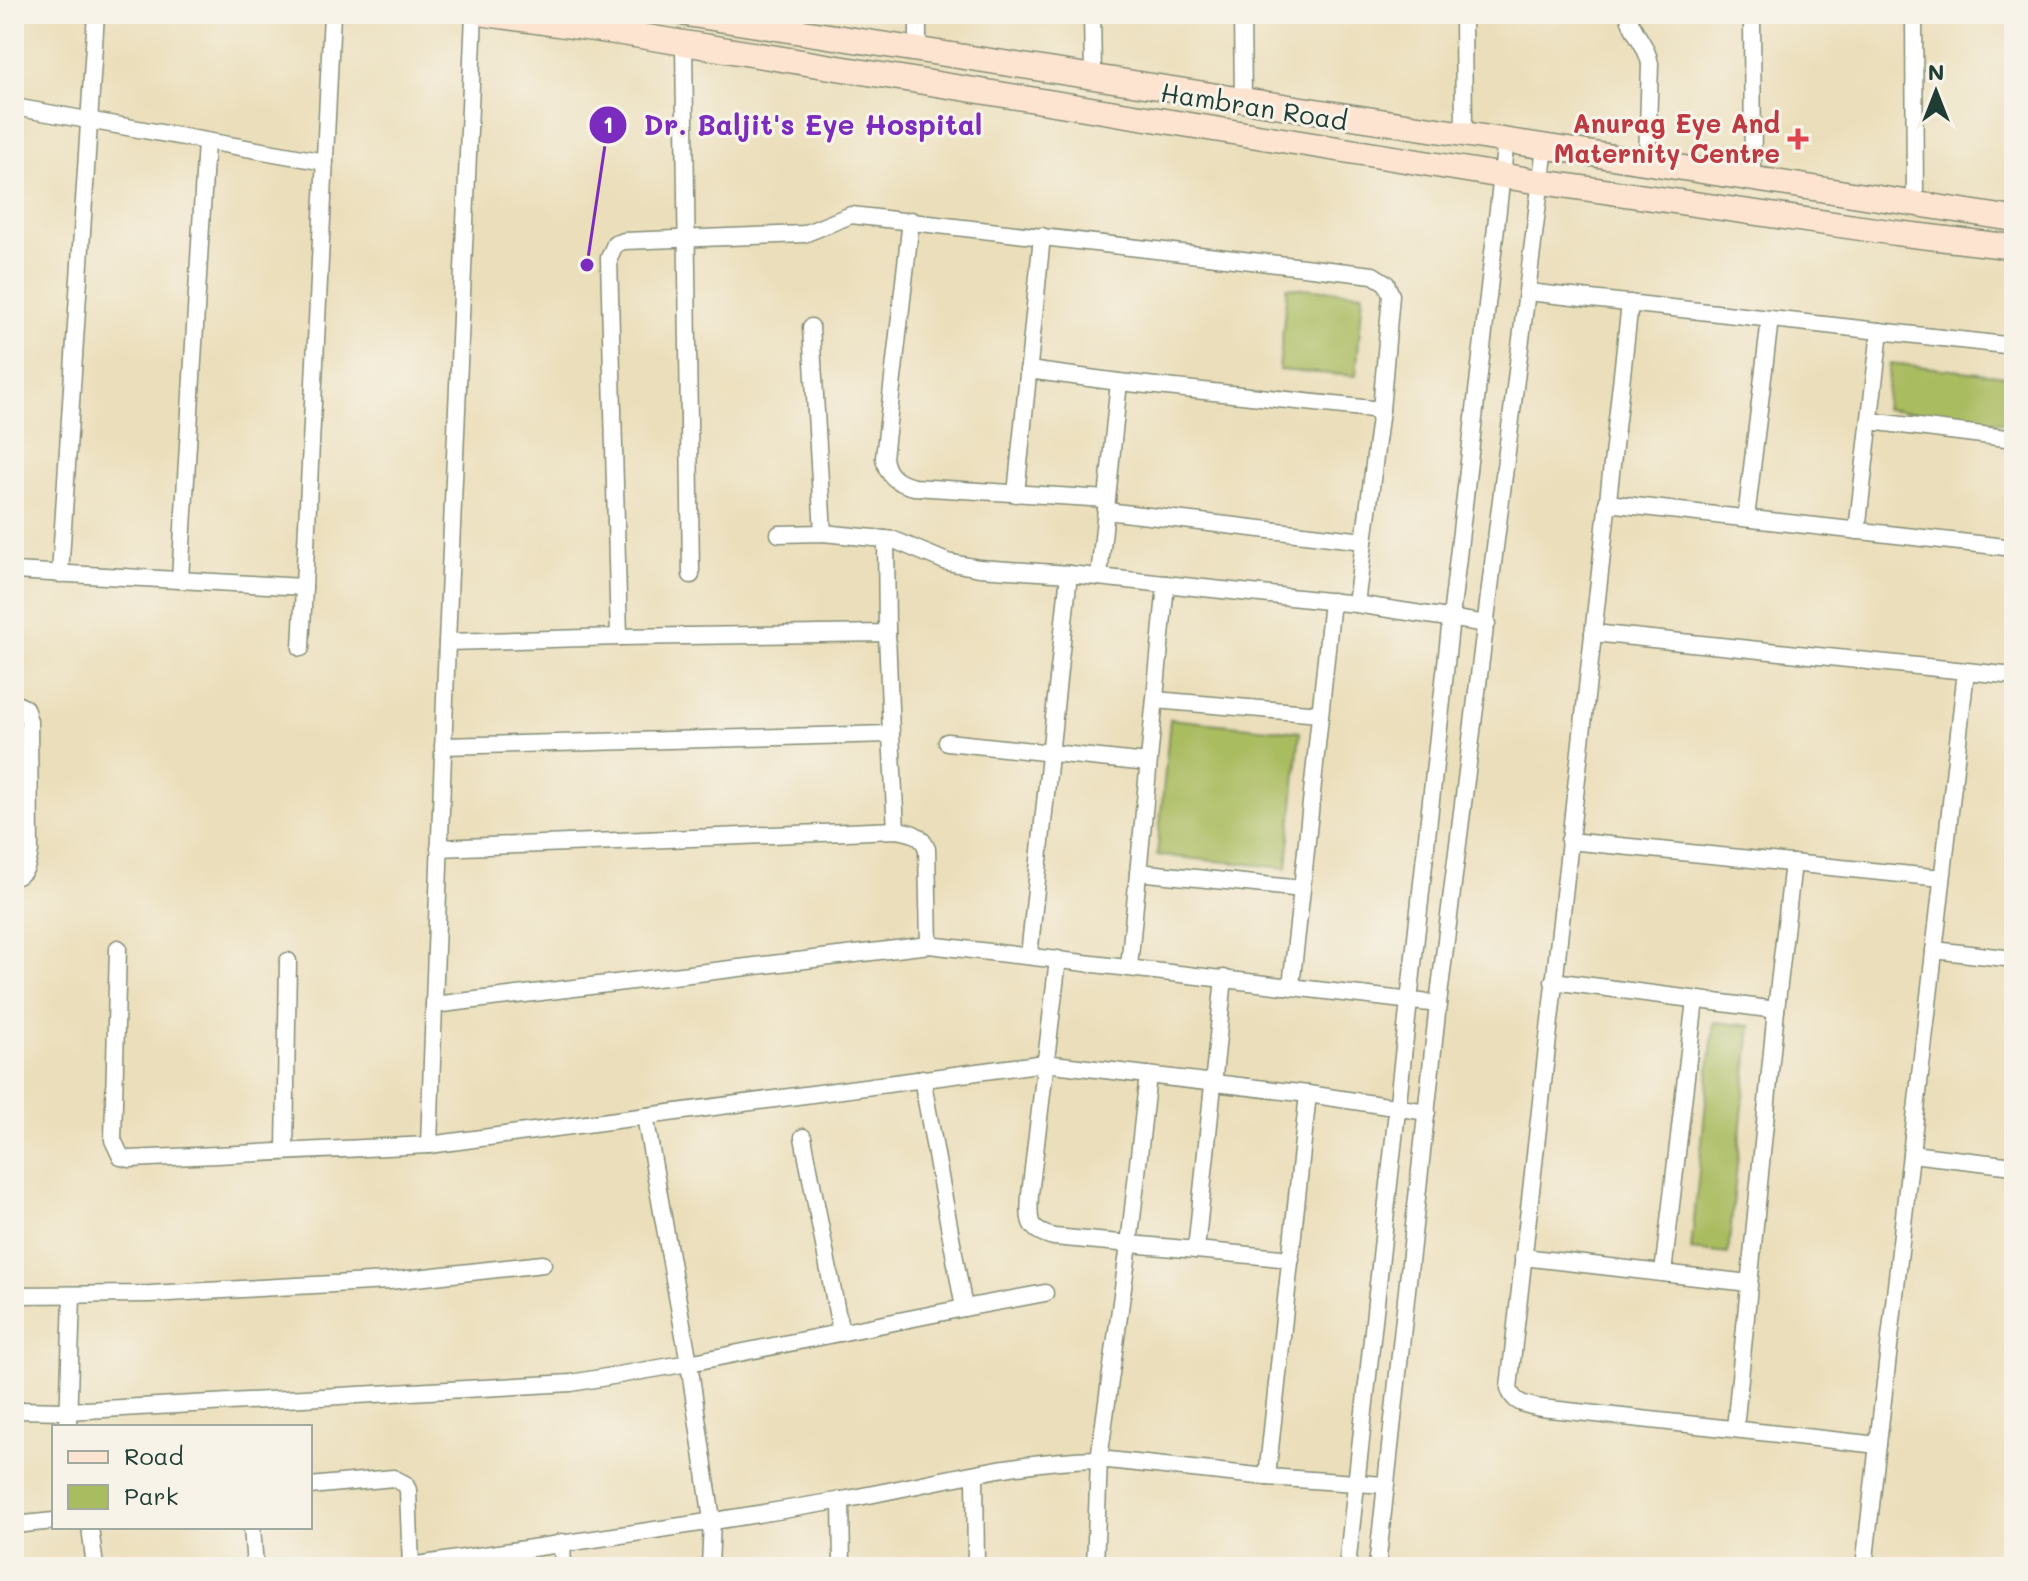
<svg xmlns="http://www.w3.org/2000/svg" width="2028" height="1581" viewBox="0 0 2028 1581" font-family="Mali,sans-serif">
<style>
.green{fill:#aabc60;stroke:#647c4a;stroke-width:2}
.lines{fill:none;stroke-linecap:round;stroke-linejoin:round}
.street-casing{stroke:#858e77;stroke-width:19}
.secondary-casing{stroke:#858e77;stroke-width:27}
.street{stroke:#fff;stroke-width:16}
.secondary{stroke:#fde4d0;stroke-width:24}
.health-dot{fill:#e0444e;stroke:#f7f3e8;stroke-width:3}
.labels{text-anchor:middle;stroke-width:6;stroke-linejoin:round;paint-order:stroke}
.street-label{font-size:26px;fill:#1f3d34;stroke:#f7f3e8}
.health-label{font-size:26px;font-weight:bold;fill:#be3a42;stroke:#f7f3e8;text-anchor:end}
.leader{fill:none;stroke:#7b2cbf;stroke-width:3}
.callout-dot{fill:#7b2cbf;stroke:#f7f3e8;stroke-width:3}
.mark-label{font-size:24px;text-anchor:middle;font-weight:bold;fill:#fff}
.callout-label{font-size:28px;text-anchor:middle;font-weight:bold;fill:#7b2cbf;stroke:#f7f3e8;stroke-width:6;stroke-linejoin:round;paint-order:stroke}
</style>
<rect width="100%" height="100%" fill="#f7f3e8"/>
<filter id="ink" filterUnits="userSpaceOnUse"><feTurbulence type="fractalNoise" baseFrequency=".0125" numOctaves="2"/><feDisplacementMap in="SourceGraphic" scale="16" xChannelSelector="R" yChannelSelector="G"/><feConvolveMatrix kernelMatrix="1 2 1 2 8 2 1 2 1" color-interpolation-filters="sRGB"/></filter>
<filter id="wash" filterUnits="userSpaceOnUse"><feTurbulence type="fractalNoise" baseFrequency=".006" numOctaves="4" result="noise"/><feDisplacementMap in="SourceGraphic" scale="32" xChannelSelector="R" yChannelSelector="G"/><feGaussianBlur stdDeviation="1.8" result="paint"/><feColorMatrix in="noise" values="0 0 0 0 0 0 0 0 0 0 0 0 0 0 0 0 0 1.4 0 .05"/><feComposite in="paint" operator="in"/></filter>
<g filter="url(#wash)">
<rect width="100%" height="100%" fill="#ebdeba"/>
<g class="green">
<path d="M 1287,287 L 1363,293 L 1356,376 L 1279,370 Z"/>
<path d="M 1890,363 L 2014,377 L 2014,424 L 1885,409 Z"/>
<path d="M 1170,719 L 1300,732 L 1287,868 L 1157,855 Z"/>
<path d="M 1714,1022 L 1751,1026 L 1728,1254 L 1691,1250 Z"/>
</g>
</g>
<g filter="url(#ink)">
<g class="lines">
<defs>
<g id="street">
<path d="M 474,14 L 447,642 L 619,637 L 609,258 L 615,244 L 624,241 L 804,234 L 851,215 L 1373,275 L 1386,283 L 1391,295 L 1381,410 L 1356,604"/>
<path d="M 1092,14 L 1093,75"/>
<path d="M 1242,14 L 1243,99"/>
<path d="M 1463,14 L 1464,134"/>
<path d="M 1628,14 C 1632,33 1647,44 1650,64 L 1647,162"/>
<path d="M 1752,14 L 1753,179"/>
<path d="M 1914,14 L 1915,204"/>
<path d="M 684,44 L 691,575"/>
<path d="M 918,50 L 918,14"/>
<path d="M 14,107 L 325,162"/>
<path d="M 911,220 L 884,458 C 887,476 897,483 914,487 L 1107,499"/>
<path d="M 1528,292 L 2014,346"/>
<path d="M 1630,303 L 1509,1388 C 1513,1404 1527,1405 1541,1408 L 1878,1445"/>
<path d="M 811,327 L 823,533"/>
<path d="M 1028,370 L 1119,382 L 1381,410"/>
<path d="M 1870,421 L 2014,439"/>
<path d="M 1016,494 L 1042,236"/>
<path d="M 1607,503 L 2014,548"/>
<path d="M 1106,511 L 1364,541"/>
<path d="M 1746,518 L 1770,319"/>
<path d="M 1857,531 L 1880,331"/>
<path d="M 779,534 L 823,533 L 894,540 L 947,562 L 979,568 L 1069,574 L 1356,604 L 1487,624"/>
<path d="M 14,571 L 304,587"/>
<path d="M 60,574 L 96,14"/>
<path d="M 1099,577 L 1119,382"/>
<path d="M 180,579 L 206,142"/>
<path d="M 1593,633 L 1966,671 L 1864,1567"/>
<path d="M 619,637 L 887,633 L 886,539"/>
<path d="M 447,642 L 429,1145 L 1045,1063 L 1308,1094 L 1427,1112"/>
<path d="M 301,648 L 332,14"/>
<path d="M 1966,671 L 2014,676"/>
<path d="M 1155,700 L 1320,714"/>
<path d="M 14,703 L 25,708 L 29,721 L 30,851 C 28,862 27,874 14,877"/>
<path d="M 891,734 L 896,830"/>
<path d="M 947,742 L 1148,763"/>
<path d="M 443,746 L 891,734 L 887,633"/>
<path d="M 1569,841 L 1942,878"/>
<path d="M 439,848 L 896,830 C 911,832 921,834 927,849 L 929,945"/>
<path d="M 1138,872 L 1302,889 L 1332,601"/>
<path d="M 118,948 L 113,1140 L 121,1157 L 130,1159 L 429,1145"/>
<path d="M 1934,950 L 2014,959"/>
<path d="M 1029,956 L 1069,574"/>
<path d="M 1058,959 L 1030,1194 C 1029,1220 1026,1230 1054,1237 L 1196,1250"/>
<path d="M 1129,967 L 1166,584"/>
<path d="M 1224,978 L 1196,1250 L 1291,1259"/>
<path d="M 1553,981 L 1776,1010 L 1793,863"/>
<path d="M 1291,986 L 1302,889"/>
<path d="M 434,1005 L 929,945 L 1438,1004"/>
<path d="M 922,1078 L 964,1308 L 1045,1293"/>
<path d="M 645,1116 L 689,1363 L 964,1308"/>
<path d="M 803,1137 L 841,1333"/>
<path d="M 285,1151 L 288,961"/>
<path d="M 1911,1154 L 2014,1166"/>
<path d="M 1523,1257 L 1749,1283"/>
<path d="M 1663,1273 L 1695,1000"/>
<path d="M 14,1295 L 150,1294 L 389,1281 L 543,1264"/>
<path d="M 14,1410 L 68,1411 L 571,1383 L 689,1363 L 712,1520 L 710,1567"/>
<path d="M 68,1427 L 72,1295"/>
<path d="M 1735,1429 L 1776,1010"/>
<path d="M 975,1475 L 976,1567"/>
<path d="M 1267,1477 L 1308,1094"/>
<path d="M 310,1486 L 393,1478 L 405,1484 L 408,1490 L 411,1567"/>
<path d="M 841,1500 L 842,1567"/>
<path d="M 14,1525 L 54,1521"/>
<path d="M 90,1527 L 95,1567"/>
<path d="M 252,1527 L 255,1567"/>
<path d="M 562,1542 L 563,1567"/>
<path d="M 411,1566 C 555,1544 699,1525 842,1500 C 927,1485 1013,1460 1099,1459 L 1267,1477 L 1385,1485"/>
<path d="M 1095,1567 L 1099,1459 L 1129,1245 L 1148,1075"/>
<path d="M 1347,1567 L 1451,618 L 1506,140"/>
<path d="M 1377,1567 L 1438,1004 L 1545,147"/>
</g>
<g id="secondary">
<path d="M 486,14 L 622,33 L 1541,182 L 1896,233 L 2014,247"/>
<path d="M 686,14 L 2014,219"/>
</g>
</defs>
<use href="#street" class="street-casing"/>
<use href="#secondary" class="secondary-casing"/>
<use href="#street" class="street"/>
<use href="#secondary" class="secondary"/>
</g>
</g>
<path class="health-dot" d="M1794 127h8v8h8v8h-8v8h-8v-8h-8v-8h8z"/>
<g class="labels">
<g class="street-label">
<text transform="translate(1254 107) rotate(9)" y="9">Hambran Road</text>
</g>
<g class="health-label">
<text x="1780" y="133">Anurag Eye And<tspan x="1780" dy="30">Maternity Centre</tspan></text>
</g>
</g>
<path class="leader" d="M587 265L608 125"/>
<g class="callout-dot">
<circle cx="587" cy="265" r="8"/>
<circle cx="608" cy="125" r="20"/>
</g>
<g class="mark-label">
<text x="608" y="133">1</text>
</g>
<g class="callout-label">
<text x="813" y="135">Dr. Baljit's Eye Hospital</text>
</g>
<rect width="2028" height="1581" fill="none" stroke="#f7f3e8" stroke-width="48"/>
<rect x="52" y="1425" width="260" height="104" fill="#f7f3e8" stroke="#a1aaa0" stroke-width="2"/>
<rect x="68" y="1451" width="40" height="12" fill="#fde4d0" stroke="#a1aaa0" stroke-width="2"/>
<text x="124" y="1465" font-size="24" fill="#1f3d34">Road</text>
<rect x="68" y="1485" width="40" height="24" fill="#aabc60" stroke="#a1aaa0" stroke-width="2"/>
<text x="124" y="1505" font-size="24" fill="#1f3d34">Park</text>
<g transform="translate(1936 92)" stroke="#f7f3e8" stroke-width="6" paint-order="stroke">
<path d="M0-6L14 30L0 20L-14 30Z" fill="#1f3d34"/>
<text y="-12" font-size="22" font-weight="bold" text-anchor="middle" fill="#1f3d34">N</text>
</g>
</svg>
